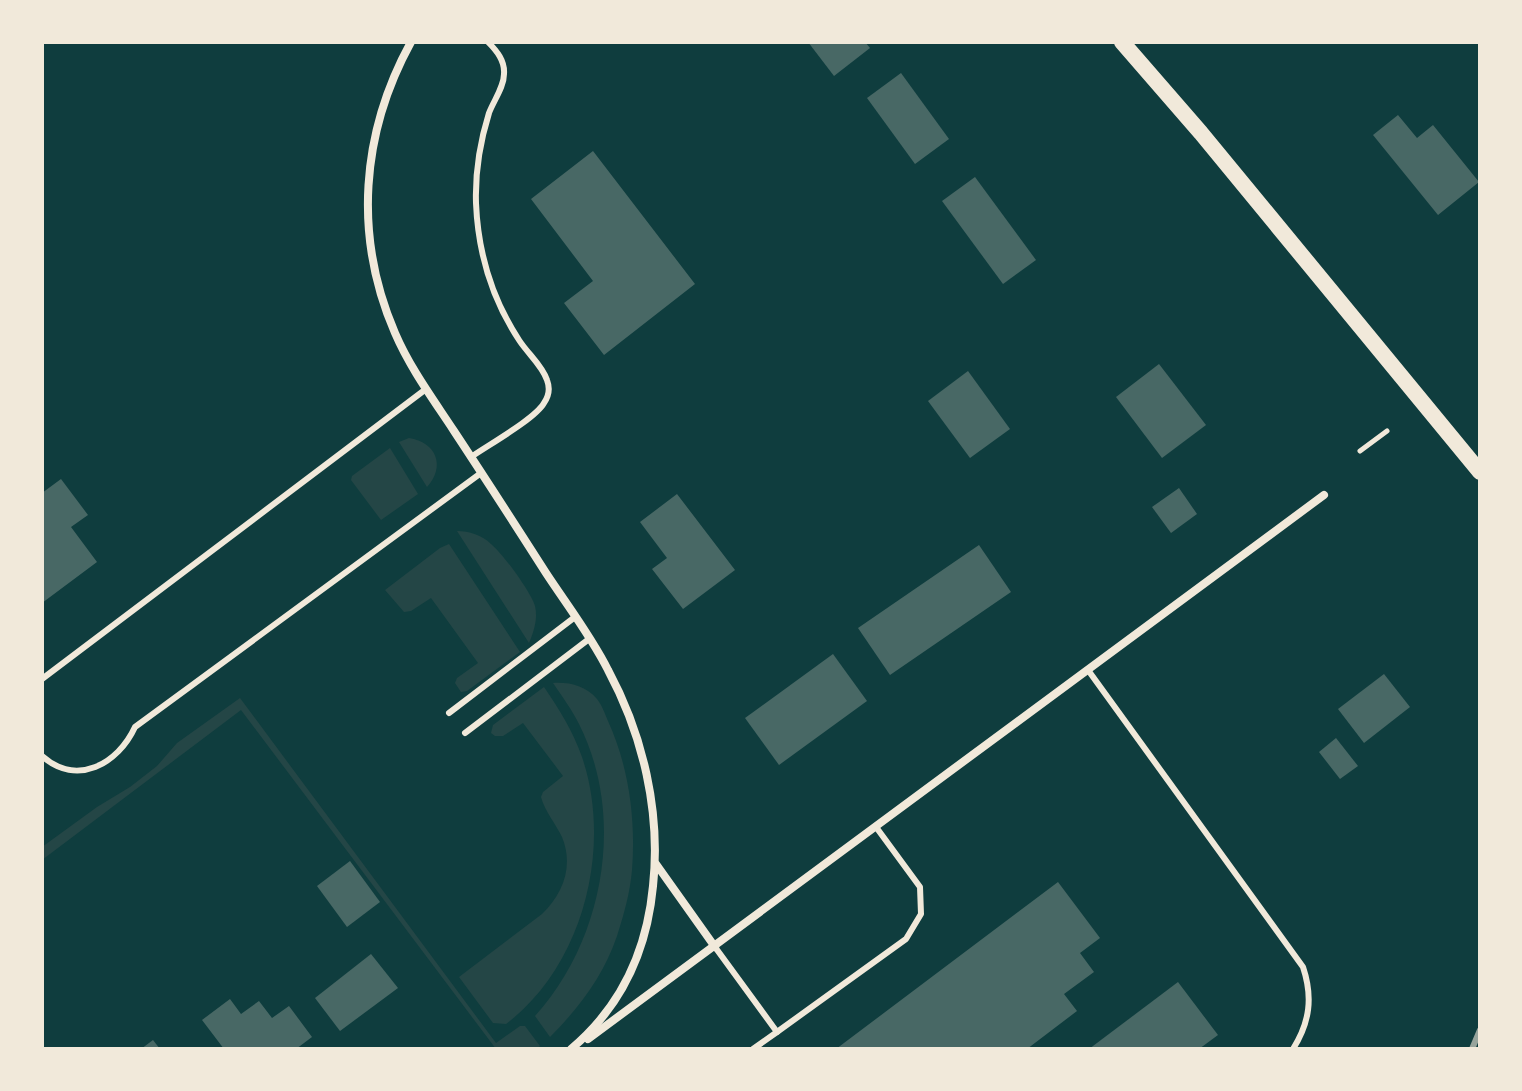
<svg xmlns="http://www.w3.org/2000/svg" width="1522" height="1091" viewBox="0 0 1522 1091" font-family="Spectral,serif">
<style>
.green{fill:#244646}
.building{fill:#486865}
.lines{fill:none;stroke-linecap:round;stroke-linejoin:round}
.path{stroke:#f1e9da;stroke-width:5}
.service{stroke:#f1e9da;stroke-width:6}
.minor{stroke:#f1e9da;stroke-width:8}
.secondary{stroke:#f1e9da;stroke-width:16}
.rail{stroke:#97a49c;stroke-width:6}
</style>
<rect width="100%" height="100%" fill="#0f3d3e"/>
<g class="green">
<path d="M 409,438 C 436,442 446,466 427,487 L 399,442 Z"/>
<path d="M 390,448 L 418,494 L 381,520 L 351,480 L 352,476 Z"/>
<path d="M 457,531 C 469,531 482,535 491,544 C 503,554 531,592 535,606 C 538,619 534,631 529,643 Z"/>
<path d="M 449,544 L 520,652 L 467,691 L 461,692 L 455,683 L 457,678 L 478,663 L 431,598 L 411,611 L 404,612 L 385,590 L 440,548 Z"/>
<path d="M 553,683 C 570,682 586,686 597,699 C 602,705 605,714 608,721 C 629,767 636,820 632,870 C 630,893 624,914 617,936 C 604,975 579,1008 550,1037 L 535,1016 C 604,940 626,817 579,724 C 572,710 562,696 553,683 Z"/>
<path d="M 544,687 C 559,709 573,731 582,757 C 613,848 583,966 506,1024 L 493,1023 L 459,977 L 542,914 C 563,894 574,866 562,837 C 556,824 545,812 541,797 L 543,792 L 563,776 L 523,723 L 503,736 L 495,736 L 491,733 L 493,725 Z"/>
<path d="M 240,698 L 496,1043 L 520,1026 L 525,1026 L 540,1046 L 537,1049 L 496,1049 L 241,710 L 42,860 L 42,847 L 97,807 L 130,787 L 157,766 L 177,743 Z"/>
</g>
<g class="building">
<path d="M 808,42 L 865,42 L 870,48 L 834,76 Z"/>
<path d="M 901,73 L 949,139 L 915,164 L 867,98 Z"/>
<path d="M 1398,115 L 1417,138 L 1433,125 L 1479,182 L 1438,215 L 1373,135 Z"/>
<path d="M 593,151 L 695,284 L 604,355 L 564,303 L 593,281 L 531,199 Z"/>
<path d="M 975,177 L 1036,260 L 1003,284 L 942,201 Z"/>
<path d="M 1159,364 L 1206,425 L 1162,458 L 1116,397 Z"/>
<path d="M 968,371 L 1010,429 L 970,458 L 928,401 Z"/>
<path d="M 61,479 L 88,515 L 71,527 L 97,562 L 42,603 L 42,493 Z"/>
<path d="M 1179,488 L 1197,514 L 1171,533 L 1152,507 Z"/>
<path d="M 677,494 L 735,570 L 683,609 L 652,569 L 667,558 L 640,522 Z"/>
<path d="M 979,545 L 1011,592 L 890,675 L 858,628 Z"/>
<path d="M 833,654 L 867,701 L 779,765 L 745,718 Z"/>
<path d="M 1384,674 L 1410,707 L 1364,743 L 1338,709 Z"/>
<path d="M 1336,738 L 1358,766 L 1340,779 L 1319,752 Z"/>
<path d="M 350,861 L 380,902 L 347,927 L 317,886 Z"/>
<path d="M 1058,882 L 1100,938 L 1080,953 L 1094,972 L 1064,994 L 1077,1011 L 1027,1049 L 836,1049 Z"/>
<path d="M 371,954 L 398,988 L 340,1031 L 315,998 Z"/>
<path d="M 1178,982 L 1218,1035 L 1199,1049 L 1089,1049 Z"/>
<path d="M 230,999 L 241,1014 L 259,1001 L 272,1018 L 289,1006 L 312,1037 L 296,1049 L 224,1049 L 202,1020 Z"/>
<path d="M 153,1040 L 160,1049 L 141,1049 Z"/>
</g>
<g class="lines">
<path class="path" d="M 1360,451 L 1387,431"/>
<g class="service">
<path d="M 471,457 C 488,445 535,419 544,403 C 549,396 550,388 547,380 C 542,365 528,354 519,340 C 492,299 478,252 476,203 C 475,172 480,142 489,113 C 494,100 504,87 504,74 C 505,61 497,51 488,42"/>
<path d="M 1088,670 L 1303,967 C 1313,997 1310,1022 1293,1049"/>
<path d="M 42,679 L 426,389"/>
<path d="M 449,713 L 575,617"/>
<path d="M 465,733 L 589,639"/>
<path d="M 42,756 C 77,787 118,764 135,727 L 481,473"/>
<path d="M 715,947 L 777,1032 L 753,1049"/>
<path d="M 777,1032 L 906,939 L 921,914 L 920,887 L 876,827"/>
</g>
<g class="minor">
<path d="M 411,42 C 361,133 353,236 395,333 C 410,368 433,399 454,431 C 485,478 516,526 546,573 C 567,605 591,636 608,670 C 643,735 661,812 653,886 C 647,950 621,1007 571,1049"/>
<path d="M 656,864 L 715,947"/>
<path d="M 588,1039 L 1324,495"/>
</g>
<path class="secondary" d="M 1122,42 L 1201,133 L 1480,472"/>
<path class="rail" d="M 1472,1049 L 1480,1030"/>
</g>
<rect width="1522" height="1091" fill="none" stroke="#f1e9da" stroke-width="88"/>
</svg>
